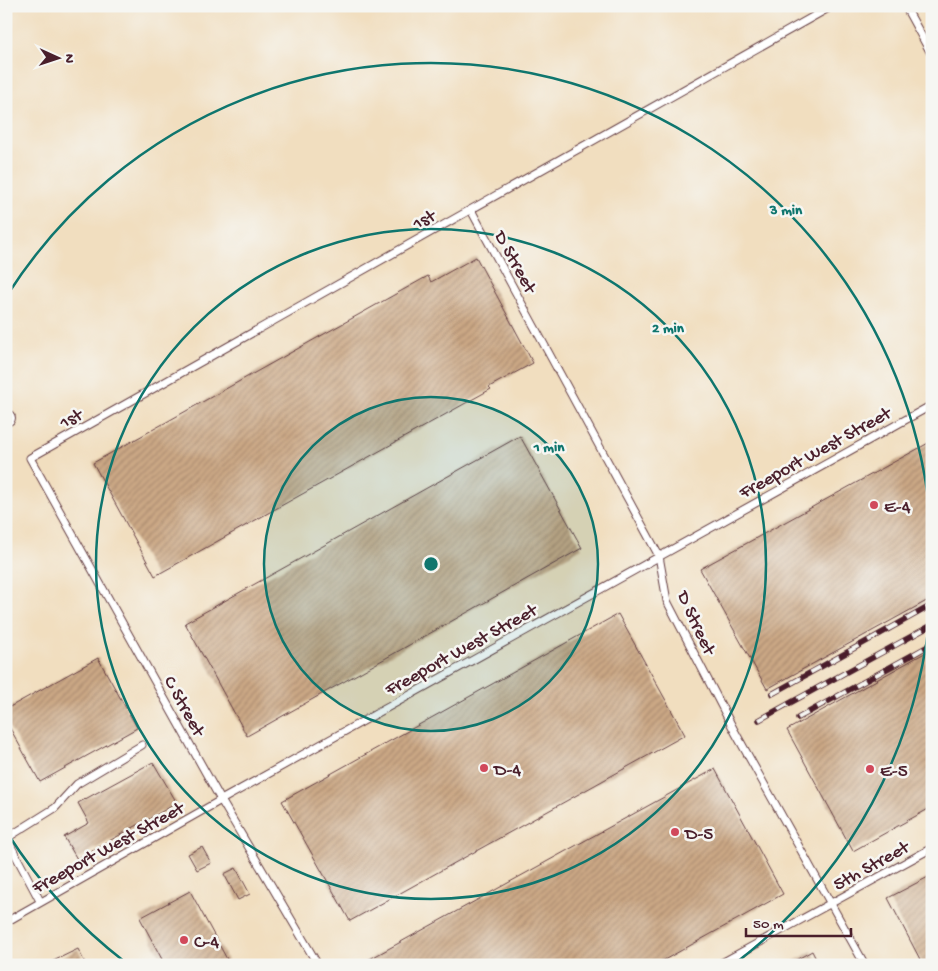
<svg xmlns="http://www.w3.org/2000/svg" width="938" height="971" viewBox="0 0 938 971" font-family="'Gochi Hand',sans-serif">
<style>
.building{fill:url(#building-hatch)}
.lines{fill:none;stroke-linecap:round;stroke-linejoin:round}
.lane-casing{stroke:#633c41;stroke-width:9}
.street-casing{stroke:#633c41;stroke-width:16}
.lane{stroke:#fff;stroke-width:7}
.street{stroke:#fff;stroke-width:14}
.rail-casing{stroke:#4a1f2b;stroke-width:5.5}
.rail{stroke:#f6f6f2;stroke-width:4;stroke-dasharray:11;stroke-linecap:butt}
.ring{fill:none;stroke:#0f766e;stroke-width:2.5}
.poi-dot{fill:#d1495b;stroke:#f6f6f2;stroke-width:2}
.labels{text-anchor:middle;stroke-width:5;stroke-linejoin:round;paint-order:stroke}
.street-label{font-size:19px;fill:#4a1f2b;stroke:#f6f6f2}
.poi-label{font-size:19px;fill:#4a1f2b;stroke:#f6f6f2;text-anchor:start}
.centre{fill:#0f766e;stroke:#f6f6f2;stroke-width:2.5}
.ring-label{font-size:15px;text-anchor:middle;font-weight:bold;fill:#0f766e;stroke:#f6f6f2;stroke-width:5;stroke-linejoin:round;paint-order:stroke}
</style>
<defs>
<pattern id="building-hatch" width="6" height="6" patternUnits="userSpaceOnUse" patternTransform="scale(1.25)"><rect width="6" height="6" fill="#cba885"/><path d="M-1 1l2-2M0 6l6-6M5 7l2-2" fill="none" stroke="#a7886d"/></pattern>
</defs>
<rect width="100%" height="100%" fill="#f6f6f2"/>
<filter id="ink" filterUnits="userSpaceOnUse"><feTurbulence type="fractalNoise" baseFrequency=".02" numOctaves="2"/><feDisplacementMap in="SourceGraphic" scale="10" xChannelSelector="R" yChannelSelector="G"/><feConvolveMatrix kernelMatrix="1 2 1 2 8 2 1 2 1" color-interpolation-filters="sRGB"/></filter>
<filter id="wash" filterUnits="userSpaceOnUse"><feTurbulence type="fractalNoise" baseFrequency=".0096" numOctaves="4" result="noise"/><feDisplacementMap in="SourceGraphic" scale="20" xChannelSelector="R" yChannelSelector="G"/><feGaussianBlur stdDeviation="1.12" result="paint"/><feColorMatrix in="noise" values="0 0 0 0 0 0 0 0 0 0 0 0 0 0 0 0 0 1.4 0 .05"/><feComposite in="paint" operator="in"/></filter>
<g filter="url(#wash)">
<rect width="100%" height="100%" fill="#f1debf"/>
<g id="blocks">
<g class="building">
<path d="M 476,257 L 533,363 L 489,387 L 491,389 L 155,576 L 93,463 L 428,276 L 431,282 Z"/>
<path d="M 520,436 L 582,548 L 247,736 L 185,623 Z"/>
<path d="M 932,441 L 932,598 L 767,689 L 700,569 Z"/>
<path d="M 618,614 L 685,735 L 350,921 L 282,801 Z"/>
<path d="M 932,649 L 932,807 L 853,851 L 787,730 Z"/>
<path d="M 98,658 L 137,728 L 40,782 L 6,721 L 6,709 Z"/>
<path d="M 153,762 L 177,803 L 77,859 L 64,837 L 89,823 L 78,803 Z"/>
<path d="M 715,769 L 783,894 L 655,965 L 359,965 Z"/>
<path d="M 202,847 L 211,863 L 197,870 L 188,854 Z"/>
<path d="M 236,868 L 250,894 L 238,900 L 224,874 Z"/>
<path d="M 932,875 L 932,965 L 923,965 L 888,898 Z"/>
<path d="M 190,891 L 228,961 L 222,965 L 165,965 L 140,918 Z"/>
<path d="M 78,949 L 86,965 L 45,965 Z"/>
<path d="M 812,951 L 819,965 L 787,965 Z"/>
</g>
</g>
</g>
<g filter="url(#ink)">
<use href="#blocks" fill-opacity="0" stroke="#633c41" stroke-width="1"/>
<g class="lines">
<defs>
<g id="lane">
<path d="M 905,6 L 932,55"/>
<path d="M 471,210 L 659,556 L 667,601 L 735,732 L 865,965"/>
<path d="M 6,837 L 40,901"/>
<path d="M 7,838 L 55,808 L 77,784 L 142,745"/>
<path d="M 6,922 L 221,800 L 932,405"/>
<path d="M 318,965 L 221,800 L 30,458 L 832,6"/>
<path d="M 718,965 L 932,848"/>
</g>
<path id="street" d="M 6,416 L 8,418"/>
</defs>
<use href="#lane" class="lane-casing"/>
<use href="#street" class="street-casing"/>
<use href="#lane" class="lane"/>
<use href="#street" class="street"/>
<defs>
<g id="rail">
<path d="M 772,694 L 932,605"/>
<path d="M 798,718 L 932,644"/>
<path d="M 759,720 L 932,625"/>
</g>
</defs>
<use href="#rail" class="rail-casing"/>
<use href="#rail" class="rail"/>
</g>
</g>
<circle cx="431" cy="564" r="167" fill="#0f766e" fill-opacity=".12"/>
<g class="ring">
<circle cx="431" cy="564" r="167"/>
<circle cx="431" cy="564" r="335"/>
<path d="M931 603A502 502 0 0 1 737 962M125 962A502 502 0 0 1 8 834M8 294A502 502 0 0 1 931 525"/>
</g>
<g class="poi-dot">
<circle cx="874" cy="505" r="5"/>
<circle cx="484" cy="768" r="5"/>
<circle cx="870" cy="769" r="5"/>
<circle cx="675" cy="832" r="5"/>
<circle cx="184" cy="940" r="5"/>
</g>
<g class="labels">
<g class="street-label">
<text transform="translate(423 218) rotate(-29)" y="7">1st</text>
<text transform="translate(517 261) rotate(61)" y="7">D Street</text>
<text transform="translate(70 417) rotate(-29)" y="7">1st</text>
<text transform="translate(814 451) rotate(-29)" y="7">Freeport West Street</text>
<text transform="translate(698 622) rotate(65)" y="7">D Street</text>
<text transform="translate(460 648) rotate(-29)" y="7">Freeport West Street</text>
<text transform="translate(186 705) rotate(61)" y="7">C Street</text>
<text transform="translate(107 846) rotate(-29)" y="7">Freeport West Street</text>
<text transform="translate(870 864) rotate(-29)" y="7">5th Street</text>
</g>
<g class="poi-label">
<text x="884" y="512">E-4</text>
<text x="494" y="775">D-4</text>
<text x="880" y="776">E-5</text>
<text x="685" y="839">D-5</text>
<text x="194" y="947">C-4</text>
</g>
</g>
<circle cx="431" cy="564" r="8" class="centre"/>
<g class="ring-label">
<text x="786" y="214">3 min</text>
<text x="668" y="332">2 min</text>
<text x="549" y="451">1 min</text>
</g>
<rect width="938" height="971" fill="none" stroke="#f6f6f2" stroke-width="25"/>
<g transform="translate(58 58) rotate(93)" stroke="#f6f6f2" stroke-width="4" paint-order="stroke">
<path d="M0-4L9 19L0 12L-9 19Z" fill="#4a1f2b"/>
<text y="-8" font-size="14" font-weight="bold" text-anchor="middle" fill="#4a1f2b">N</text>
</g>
<path d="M746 928v8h105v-8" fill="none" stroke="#4a1f2b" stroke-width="2.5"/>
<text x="753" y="928" font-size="15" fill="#4a1f2b" stroke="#f6f6f2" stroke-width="4" paint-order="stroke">50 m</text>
</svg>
